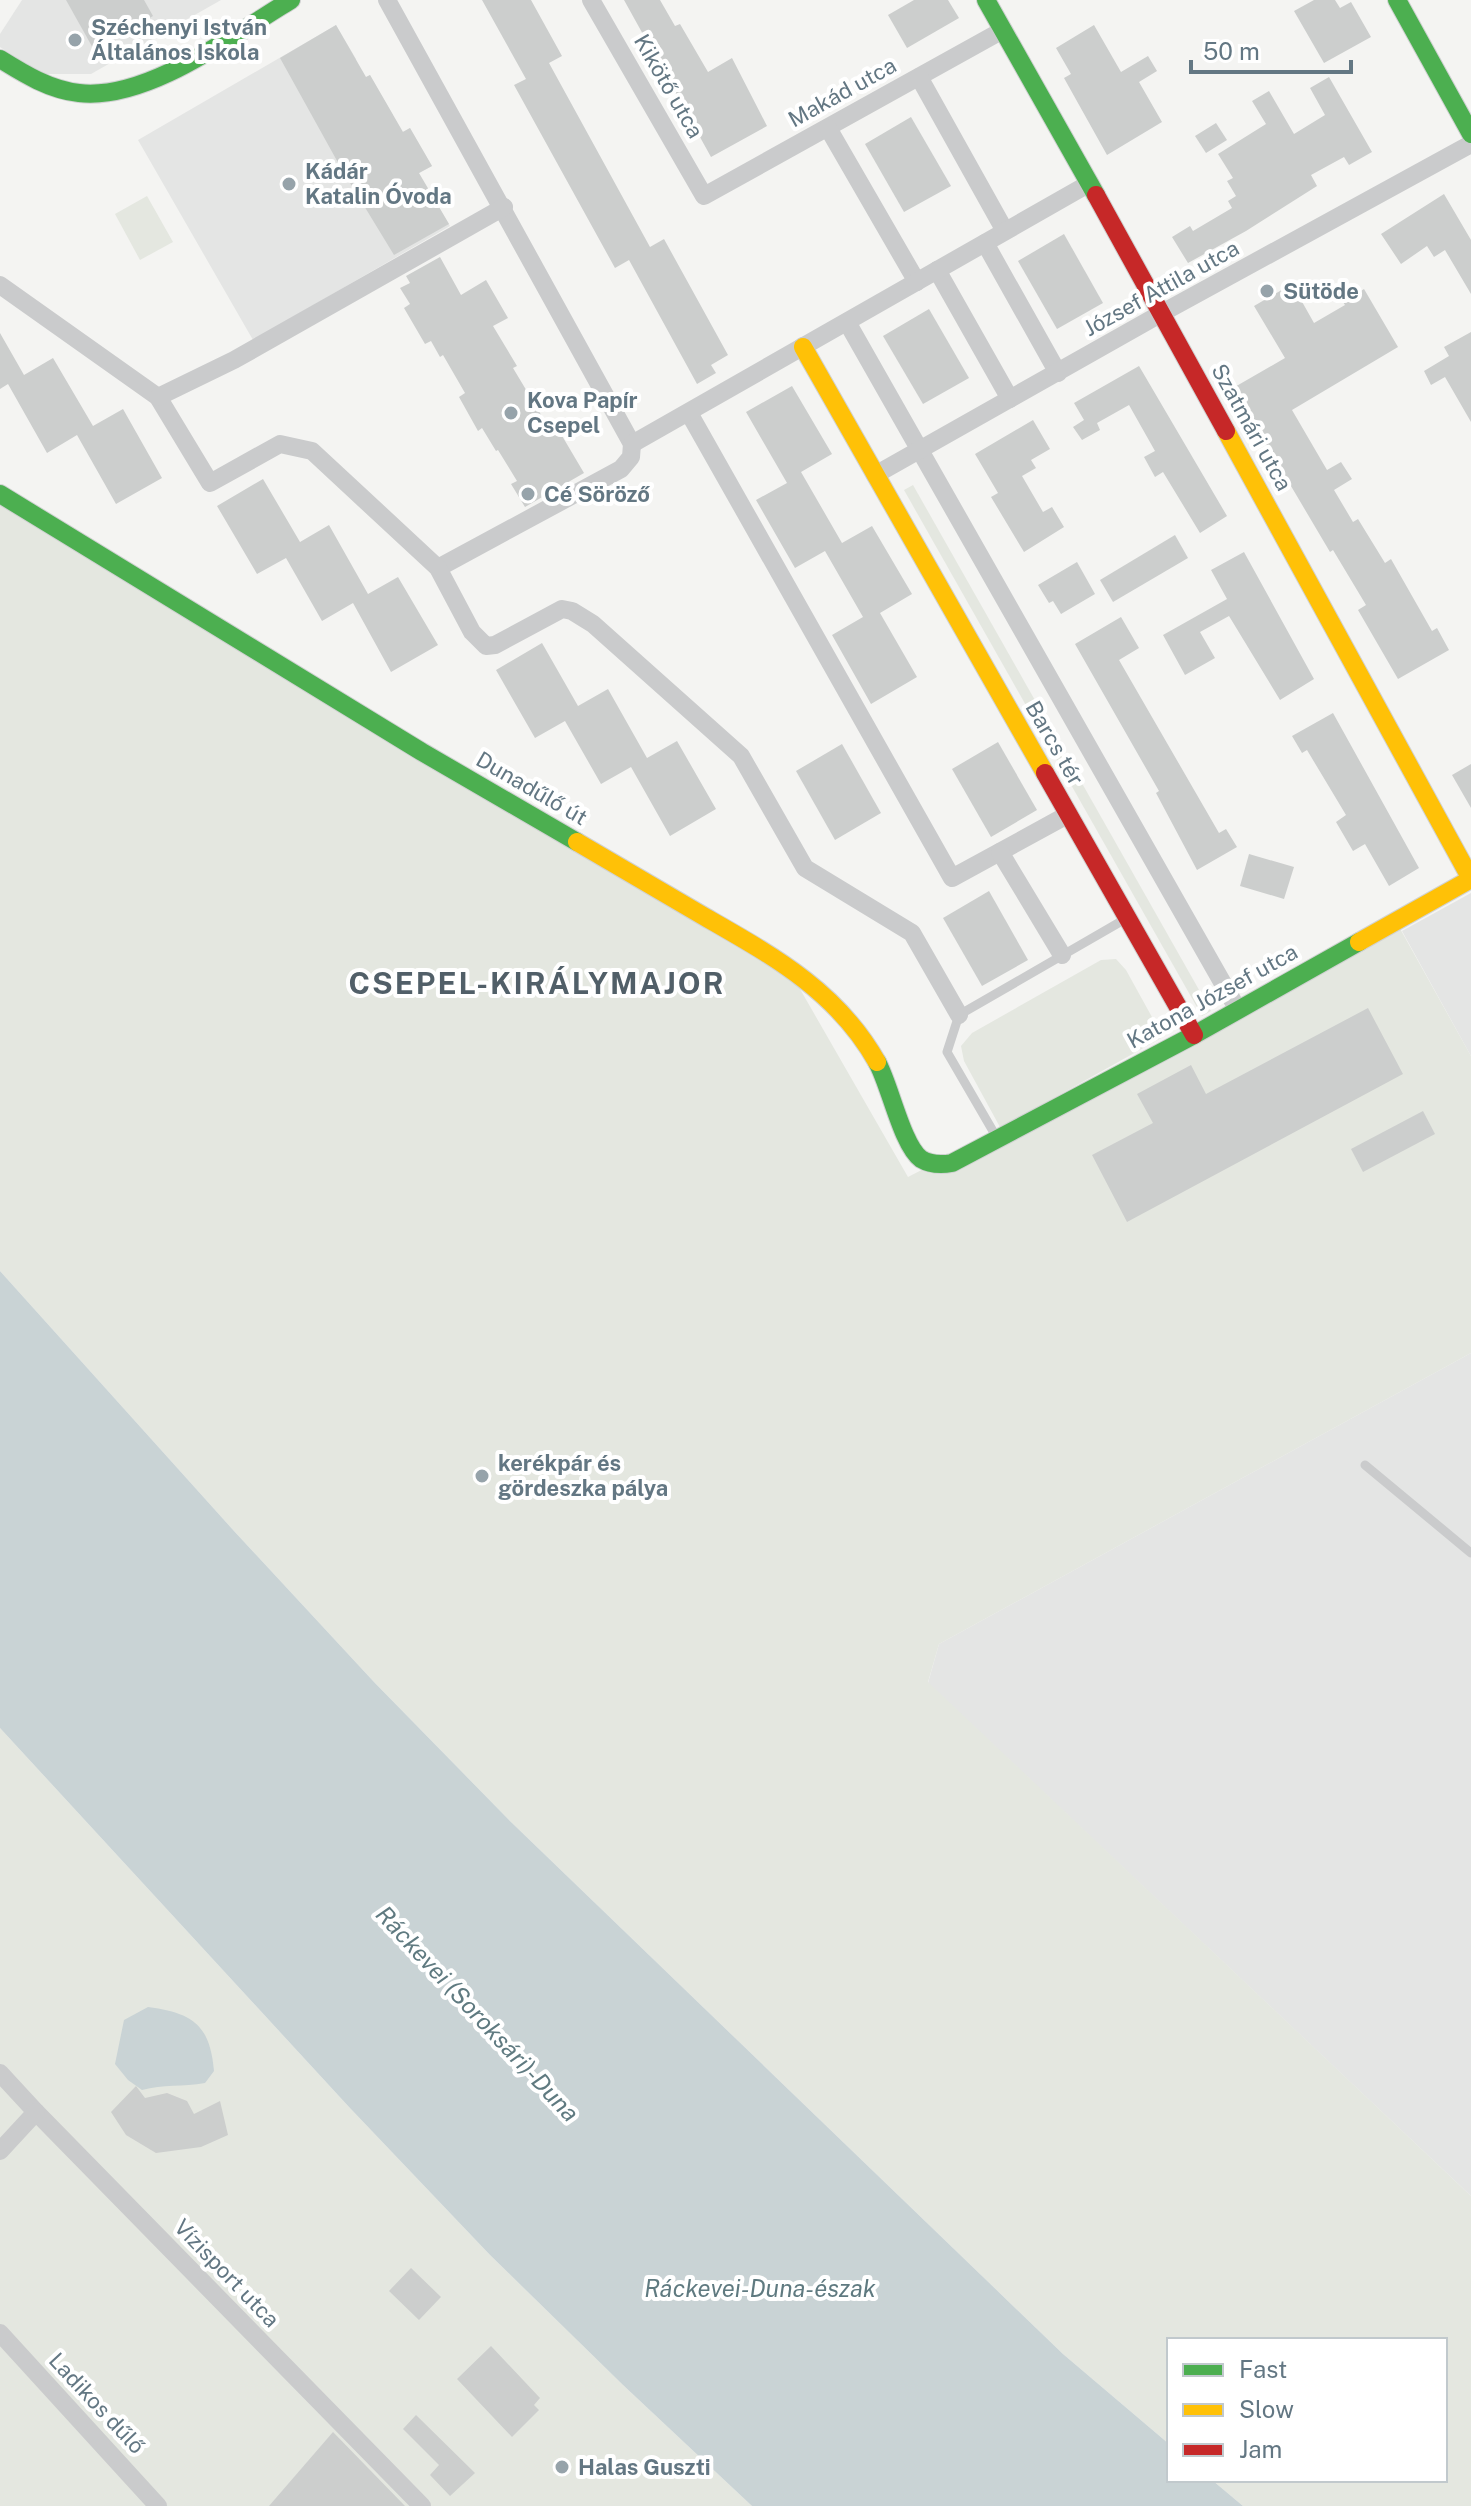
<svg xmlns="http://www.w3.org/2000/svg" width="1471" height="2506" viewBox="0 0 1471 2506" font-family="'Public Sans',sans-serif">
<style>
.built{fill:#e4e5e4}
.green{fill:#e4e7e0}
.water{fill:#c9d3d5}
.building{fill:#cccecd}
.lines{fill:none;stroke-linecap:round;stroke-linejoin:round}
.fast-casing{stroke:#d0d2d2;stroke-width:20}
.slow-casing{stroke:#d0d2d2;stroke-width:20}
.jam-casing{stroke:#d0d2d2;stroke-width:20}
.lane{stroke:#cacbcc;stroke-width:9}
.street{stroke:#cacbcc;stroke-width:18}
.fast{stroke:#4caf50;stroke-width:18}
.slow{stroke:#ffc107;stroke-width:18}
.jam{stroke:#c62828;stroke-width:18}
.poi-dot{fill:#96a3aa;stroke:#fff;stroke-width:3}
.labels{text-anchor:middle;stroke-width:8;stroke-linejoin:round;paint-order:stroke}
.poi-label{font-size:22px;font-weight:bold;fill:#637783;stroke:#fff;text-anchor:start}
.street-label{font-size:22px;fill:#637783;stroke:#fff}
.water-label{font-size:24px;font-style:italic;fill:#5f7a80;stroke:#fff}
.district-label{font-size:30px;font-weight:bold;letter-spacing:2px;fill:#515f68;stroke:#fff}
</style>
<rect width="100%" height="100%" fill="#f4f4f2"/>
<g class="built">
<path d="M 22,0 L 221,0 L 91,74 L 41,74 L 0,47 L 0,34 Z"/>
<path d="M 336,25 L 356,59 L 348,65 L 358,82 L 370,75 L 393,115 L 381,122 L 391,138 L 410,128 L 432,166 L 412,177 L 421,194 L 429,190 L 450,226 L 253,340 L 138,140 Z"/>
<path d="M 1471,893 L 1471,1056 L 1402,931 Z"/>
<path d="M 1471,1353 L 1471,2196 L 928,1683 L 939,1644 Z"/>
</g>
<g class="green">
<path d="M 147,196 L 173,242 L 140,260 L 115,214 Z"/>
<path d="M 913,485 L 1211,1011 L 1202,1016 L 904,490 Z"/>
<path d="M 0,496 L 777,949 L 908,1177 L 1001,1129 L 964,1061 L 961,1046 L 972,1033 L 1101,960 L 1116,959 L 1126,970 L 1163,1037 L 1009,1123 L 1398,925 L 1471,1056 L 1471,1353 L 939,1644 L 928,1682 L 1471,2196 L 1471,2506 L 1243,2506 L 1212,2480 L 1445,2480 L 1445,2340 L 1169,2340 L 1169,2444 L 1063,2354 L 511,1822 L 374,1682 L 234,1531 L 0,1271 Z"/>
<path d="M 0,1728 L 349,2107 L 490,2255 L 623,2385 L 752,2506 L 0,2506 Z"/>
</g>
<g class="water">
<path d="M 0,1271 L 234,1531 L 374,1682 L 511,1822 L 1063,2354 L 1169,2444 L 1169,2480 L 1212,2480 L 1243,2506 L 752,2506 L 623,2385 L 490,2255 L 349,2107 L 0,1728 Z"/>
<path d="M 148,2007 C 192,2013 210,2024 214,2071 L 205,2083 C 183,2087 163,2084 142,2090 L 128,2080 L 115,2064 L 124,2020 Z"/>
</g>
<g class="building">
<path d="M 66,0 L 144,0 L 153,16 L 94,50 Z"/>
<path d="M 482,0 L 531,0 L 562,56 L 549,63 L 650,247 L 664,239 L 728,355 L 711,365 L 716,373 L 697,384 L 629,260 L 615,268 L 514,85 L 526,79 Z"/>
<path d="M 624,0 L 660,0 L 675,26 L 680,24 L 708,72 L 732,58 L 767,126 L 711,157 Z"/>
<path d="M 914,0 L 948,0 L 959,18 L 907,48 L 888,15 Z"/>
<path d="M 1314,0 L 1335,0 L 1340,8 L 1351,2 L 1371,37 L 1324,63 L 1294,11 Z"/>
<path d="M 336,25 L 366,77 L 370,75 L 403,132 L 410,128 L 432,166 L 419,173 L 449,224 L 394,255 L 341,168 L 280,58 Z"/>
<path d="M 1094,25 L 1121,72 L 1148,56 L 1157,71 L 1139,82 L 1162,122 L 1107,155 L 1064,78 L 1071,74 L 1056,48 Z"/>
<path d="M 1329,77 L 1372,152 L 1349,165 L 1344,157 L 1311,175 L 1317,186 L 1246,231 L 1188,263 L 1172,237 L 1190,226 L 1193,231 L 1232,208 L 1228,201 L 1236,196 L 1227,181 L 1233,178 L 1218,154 L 1266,124 L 1252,101 L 1269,91 L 1294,134 L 1325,115 L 1310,88 Z"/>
<path d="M 911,117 L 951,186 L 904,212 L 865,144 Z"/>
<path d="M 1216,123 L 1227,140 L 1206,153 L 1195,136 Z"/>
<path d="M 1444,194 L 1471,240 L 1471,294 L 1445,250 L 1434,257 L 1427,246 L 1401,264 L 1381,234 Z"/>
<path d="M 1064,234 L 1103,303 L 1057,329 L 1018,261 Z"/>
<path d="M 440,257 L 461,295 L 486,280 L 508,318 L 493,326 L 517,366 L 513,368 L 552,433 L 558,429 L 584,473 L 525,507 L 511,484 L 517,481 L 498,450 L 496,451 L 482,428 L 478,431 L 459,397 L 465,393 L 443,355 L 440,357 L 431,341 L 425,344 L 404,308 L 410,304 L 400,288 L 410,283 L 406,276 Z"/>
<path d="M 1292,284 L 1314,323 L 1345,305 L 1343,302 L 1364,289 L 1398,347 L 1292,410 L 1327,470 L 1341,462 L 1352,479 L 1334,490 L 1353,522 L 1358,519 L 1385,563 L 1391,559 L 1432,631 L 1437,628 L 1449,650 L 1398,679 L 1358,610 L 1366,605 L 1333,550 L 1330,552 L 1233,388 L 1285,358 L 1254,306 Z"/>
<path d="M 929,309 L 969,378 L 923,404 L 883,336 Z"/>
<path d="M 1471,332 L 1471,422 L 1445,377 L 1431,385 L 1424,371 L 1449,356 L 1444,347 Z"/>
<path d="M 0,333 L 24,375 L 53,358 L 93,426 L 123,409 L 162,478 L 116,504 L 77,435 L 47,453 L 8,384 L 0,389 Z"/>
<path d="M 1139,366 L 1227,516 L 1200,533 L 1163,472 L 1155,477 L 1144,457 L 1155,451 L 1129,405 L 1097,423 L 1100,430 L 1082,440 L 1073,427 L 1084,420 L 1074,403 Z"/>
<path d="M 792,386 L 832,454 L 801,472 L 842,543 L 872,526 L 912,594 L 880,613 L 917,677 L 871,704 L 832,635 L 863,617 L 825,551 L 795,568 L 756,500 L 787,483 L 746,412 Z"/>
<path d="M 1033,420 L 1050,449 L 1031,460 L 1036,468 L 1022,476 L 1043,512 L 1052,507 L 1064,527 L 1024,552 L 991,497 L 998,493 L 975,454 Z"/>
<path d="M 263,479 L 300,542 L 329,525 L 368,594 L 398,577 L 438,645 L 391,672 L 353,603 L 322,621 L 286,558 L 257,574 L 217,506 Z"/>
<path d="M 1175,535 L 1188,558 L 1113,602 L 1100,580 Z"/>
<path d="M 1244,552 L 1314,679 L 1280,700 L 1229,616 L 1200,632 L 1215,658 L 1185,675 L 1163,635 L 1227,599 L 1211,570 Z"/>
<path d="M 1077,562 L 1095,594 L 1061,614 L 1053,601 L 1049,603 L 1038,585 Z"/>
<path d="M 1121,617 L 1139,648 L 1119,660 L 1219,833 L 1226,829 L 1237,847 L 1197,870 L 1156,793 L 1159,791 L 1075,644 Z"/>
<path d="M 542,643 L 578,706 L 608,689 L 647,758 L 677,741 L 716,809 L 670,836 L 631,767 L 601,784 L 565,721 L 535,738 L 496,670 Z"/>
<path d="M 1333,713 L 1419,868 L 1389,886 L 1365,844 L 1353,851 L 1336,822 L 1346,815 L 1307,750 L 1302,753 L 1292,736 Z"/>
<path d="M 998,742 L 1037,810 L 991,837 L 952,769 Z"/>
<path d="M 842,744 L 881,813 L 835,840 L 796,771 Z"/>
<path d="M 1471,764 L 1471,808 L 1452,775 Z"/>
<path d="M 1249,854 L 1294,867 L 1284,899 L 1240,886 Z"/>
<path d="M 989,891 L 1028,960 L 982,986 L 943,918 Z"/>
<path d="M 1368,1008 L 1403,1074 L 1127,1222 L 1092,1155 L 1153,1123 L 1137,1094 L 1191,1065 L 1206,1094 Z"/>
<path d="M 1423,1111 L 1435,1134 L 1363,1172 L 1351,1149 Z"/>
<path d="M 136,2086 L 145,2098 L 167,2093 L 187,2101 L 194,2114 L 220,2101 L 228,2135 L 201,2147 L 156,2153 L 126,2135 L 111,2112 Z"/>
<path d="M 411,2268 L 441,2297 L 419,2320 L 389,2291 Z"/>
<path d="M 491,2346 L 540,2398 L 534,2405 L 539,2410 L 512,2437 L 457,2379 Z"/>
<path d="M 416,2415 L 475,2473 L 450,2496 L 430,2475 L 439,2465 L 403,2429 Z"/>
<path d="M 333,2432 L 405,2506 L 269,2506 Z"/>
</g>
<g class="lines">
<defs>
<g id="fast">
<path d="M 986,0 L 1096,195"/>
<path d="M 1397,0 L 1471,134"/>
<path d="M 0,59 C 24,74 50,90 79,93 C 148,101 234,34 291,0"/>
<path d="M 0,494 L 422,752 L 577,842"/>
<path d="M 877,1062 C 890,1085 902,1145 921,1159 C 931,1165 941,1165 952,1163 L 1194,1035 L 1359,942"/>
</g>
<g id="slow">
<path d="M 803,347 L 1045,773"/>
<path d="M 1226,431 L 1471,879 L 1359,942"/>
<path d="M 577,842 C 619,867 662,892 705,917 C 773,956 837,991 877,1062"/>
</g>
<g id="jam">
<path d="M 1096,195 L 1226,431"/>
<path d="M 1045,773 L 1194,1035"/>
</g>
</defs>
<use href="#fast" class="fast-casing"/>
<use href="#slow" class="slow-casing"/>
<use href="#jam" class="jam-casing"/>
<g class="lane">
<path d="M 997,1138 L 947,1052 L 959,1015 L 1127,918"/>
<path d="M 1365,1465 L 1471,1553"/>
</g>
<g class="street">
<path d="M 387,0 L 632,444 L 631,457 L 621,469 L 438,568"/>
<path d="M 591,0 L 704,196 L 1003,30"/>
<path d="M 919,77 L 1005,231"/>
<path d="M 828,128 L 917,282"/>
<path d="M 985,243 L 1058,373"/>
<path d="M 937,270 L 1010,399"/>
<path d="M 0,285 L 158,397 L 210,483 L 280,444 L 312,451 L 438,568 L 472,632 L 486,646 L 495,645 L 562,609 L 572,611 L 593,624 L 741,756 L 805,868 L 912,933 L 959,1015"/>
<path d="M 847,322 L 1238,1010"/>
<path d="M 158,397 L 234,360 L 504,207"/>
<path d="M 689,413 L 952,878 L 1069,814"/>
<path d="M 632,444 L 1090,183"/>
<path d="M 875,475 L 1162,313 L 1471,144"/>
<path d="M 1000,852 L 1062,955"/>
<path d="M 0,2073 L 36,2112 L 422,2506"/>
<path d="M 0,2151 L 36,2112"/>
<path d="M 0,2333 L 158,2506"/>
</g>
<use href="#fast" class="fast"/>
<use href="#slow" class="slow"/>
<use href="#jam" class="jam"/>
</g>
<g class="poi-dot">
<circle cx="75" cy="40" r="8"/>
<circle cx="289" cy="184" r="8"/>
<circle cx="1267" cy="291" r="8"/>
<circle cx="511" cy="413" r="8"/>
<circle cx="528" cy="494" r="8"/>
<circle cx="482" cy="1476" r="8"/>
<circle cx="562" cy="2467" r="8"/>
</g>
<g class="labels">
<g class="poi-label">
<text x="91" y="35">Széchenyi István<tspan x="91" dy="25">Általános Iskola</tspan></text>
<text x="305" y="179">Kádár<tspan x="305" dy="25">Katalin Óvoda</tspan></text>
<text x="1283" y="299">Sütöde</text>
<text x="527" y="408">Kova Papír<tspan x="527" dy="25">Csepel</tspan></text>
<text x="544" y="502">Cé Söröző</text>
<text x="498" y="1471">kerékpár és<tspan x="498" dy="25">gördeszka pálya</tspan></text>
<text x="578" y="2475">Halas Guszti</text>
</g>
<g class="street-label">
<text transform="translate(669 86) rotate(60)" y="8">Kikötő utca</text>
<text transform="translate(842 92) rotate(-29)" y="8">Makád utca</text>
<text transform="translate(1161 288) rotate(-29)" y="8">József Attila utca</text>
<text transform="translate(1252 427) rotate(61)" y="8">Szatmári utca</text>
<text transform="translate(1055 743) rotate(60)" y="8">Barcs tér</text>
<text transform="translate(532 788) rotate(30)" y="8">Dunadűlő út</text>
<text transform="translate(1212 996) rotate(-29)" y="8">Katona József utca</text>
<text transform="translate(227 2273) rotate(46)" y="8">Vízisport utca</text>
<text transform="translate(97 2403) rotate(47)" y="8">Ladikos dűlő</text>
</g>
<g class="water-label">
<text transform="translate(477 2014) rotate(47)" y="8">Ráckevei (Soroksári)-Duna</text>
<text x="760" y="2297">Ráckevei-Duna-észak</text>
</g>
<g class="district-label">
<text x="537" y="994">CSEPEL-KIRÁLYMAJOR</text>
</g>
</g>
<rect x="1167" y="2338" width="280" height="144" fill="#ffffff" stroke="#c1c9cd" stroke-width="2"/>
<rect x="1183" y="2364" width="40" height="12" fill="#4caf50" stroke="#c1c9cd" stroke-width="2"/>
<text x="1239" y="2378" font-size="24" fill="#637783">Fast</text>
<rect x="1183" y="2404" width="40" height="12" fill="#ffc107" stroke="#c1c9cd" stroke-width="2"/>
<text x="1239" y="2418" font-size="24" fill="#637783">Slow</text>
<rect x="1183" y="2444" width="40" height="12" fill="#c62828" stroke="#c1c9cd" stroke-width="2"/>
<text x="1239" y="2458" font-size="24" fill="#637783">Jam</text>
<path d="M1191 60v12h160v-12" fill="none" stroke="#637783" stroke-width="4"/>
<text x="1203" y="60" font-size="24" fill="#637783" stroke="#ffffff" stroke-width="6" paint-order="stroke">50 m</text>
</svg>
